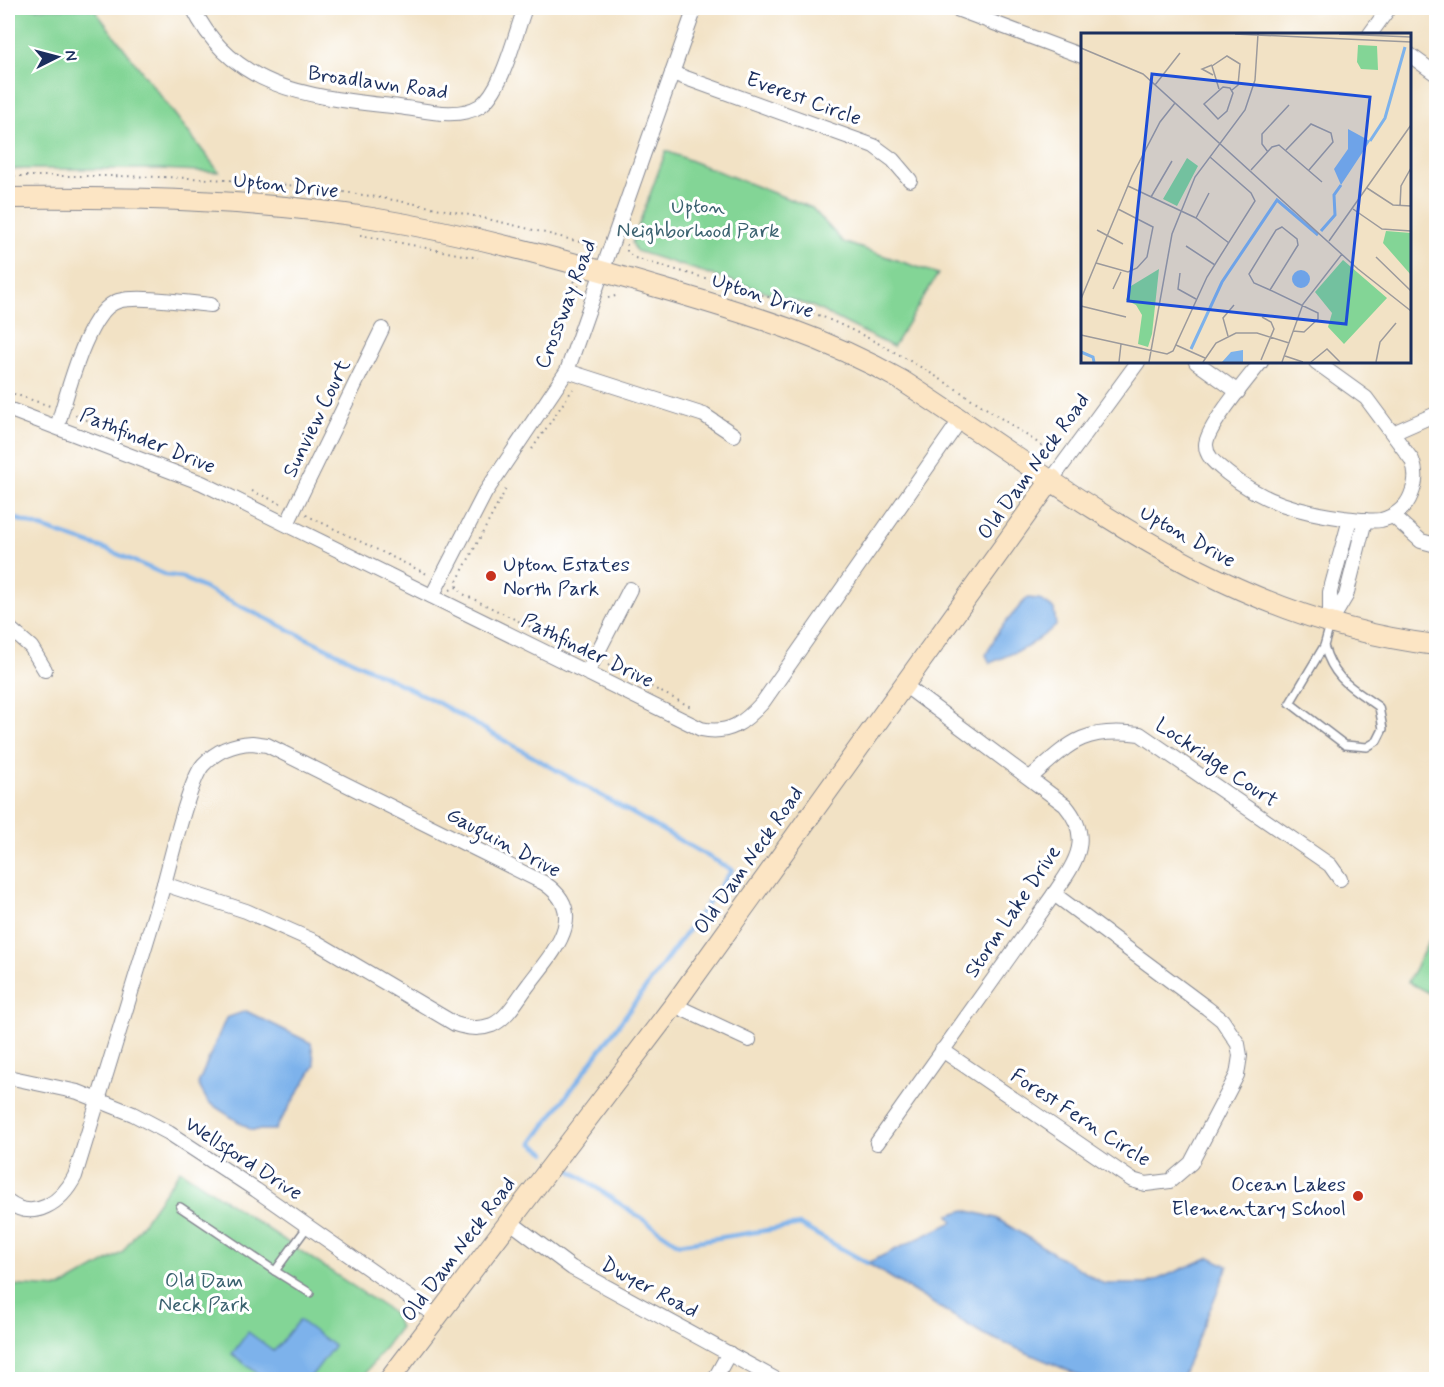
<svg xmlns="http://www.w3.org/2000/svg" width="1444" height="1387" viewBox="0 0 1444 1387" font-family="Mynerve,sans-serif">
<style>
.green{fill:#83d596;stroke:#4f827a;stroke-width:1.5}
.water{fill:#7db2eb;stroke:#4c70a4;stroke-width:1.5}
.lines{fill:none;stroke-linecap:round;stroke-linejoin:round}
.stream{stroke:#7db2eb;stroke-width:4.5}
.lane-casing{stroke:#868892;stroke-width:10}
.street-casing{stroke:#868892;stroke-width:16}
.secondary-casing{stroke:#868892;stroke-width:22}
.path{stroke:#868892;stroke-width:2;stroke-dasharray:1.5 4.5;stroke-linecap:butt}
.lane{stroke:#fff;stroke-width:7}
.street{stroke:#fff;stroke-width:14}
.secondary{stroke:#fce5c4;stroke-width:20}
.poi-dot{fill:#c8321e;stroke:#fff;stroke-width:2}
.labels{text-anchor:middle;stroke-width:6;stroke-linejoin:round;paint-order:stroke}
.street-label{font-size:21px;fill:#1b2f5e;stroke:#fff}
.park-label{font-size:21px;fill:#3a616f;stroke:#fff}
.poi-label{font-size:21px;fill:#1b2f5e;stroke:#fff;text-anchor:start}
.inset-river{fill:none;stroke:#7db2eb;stroke-width:3}
.inset-road{fill:none;stroke:#9c9a9c;stroke-width:1.5}
.view{fill:#1d4ed8;fill-opacity:0.15;stroke:#1d4ed8;stroke-width:3}
.inset-edge{fill:none;stroke:#1b2f5e;stroke-width:3}
</style>
<rect width="100%" height="100%" fill="#fff"/>
<filter id="ink" filterUnits="userSpaceOnUse"><feTurbulence type="fractalNoise" baseFrequency=".0167" numOctaves="2"/><feDisplacementMap in="SourceGraphic" scale="12" xChannelSelector="R" yChannelSelector="G"/><feConvolveMatrix kernelMatrix="1 2 1 2 8 2 1 2 1" color-interpolation-filters="sRGB"/></filter>
<filter id="wash" filterUnits="userSpaceOnUse"><feTurbulence type="fractalNoise" baseFrequency=".008" numOctaves="4" result="noise"/><feDisplacementMap in="SourceGraphic" scale="24" xChannelSelector="R" yChannelSelector="G"/><feGaussianBlur stdDeviation="1.35" result="paint"/><feColorMatrix in="noise" values="0 0 0 0 0 0 0 0 0 0 0 0 0 0 0 0 0 1.4 0 .05"/><feComposite in="paint" operator="in"/></filter>
<g filter="url(#wash)">
<rect width="100%" height="100%" fill="#f2e2c5"/>
<g class="green">
<path d="M 8,8 L 94,9 L 219,172 L 160,169 L 8,169 Z"/>
<path d="M 666,151 L 812,208 L 843,242 L 938,274 L 893,347 L 814,307 L 636,251 L 632,243 Z"/>
<path d="M 1436,927 L 1436,997 L 1408,982 Z"/>
<path d="M 180,1170 L 393,1313 L 400,1327 L 361,1379 L 8,1379 L 8,1285 L 60,1288 L 122,1253 Z"/>
</g>
<g class="water">
<path d="M 1027,598 L 1039,599 L 1054,609 L 1056,626 L 1027,647 L 990,663 L 986,655 L 999,630 Z"/>
<path d="M 246,1011 L 311,1043 L 315,1065 L 275,1130 L 251,1130 L 208,1102 L 198,1084 L 226,1018 Z"/>
<path d="M 965,1210 L 996,1218 L 1104,1284 L 1147,1284 L 1210,1257 L 1228,1266 L 1181,1379 L 1088,1379 L 983,1334 L 867,1263 L 953,1222 L 949,1215 Z"/>
<path d="M 299,1320 L 334,1346 L 309,1379 L 265,1379 L 232,1354 L 248,1332 L 274,1351 Z"/>
</g>
<g class="lines">
<g class="stream">
<path d="M 8,516 L 108,550 L 166,575 L 181,577 L 435,701 L 732,870 L 532,1143 L 546,1153"/>
<path d="M 566,1167 L 679,1244 L 800,1225 L 867,1263"/>
</g>
</g>
</g>
<g filter="url(#ink)">
<g class="lines">
<defs>
<g id="lane">
<path d="M 1324,646 C 1334,680 1351,687 1379,707 L 1383,729 L 1377,741 L 1367,747 L 1345,745 L 1290,703 L 1324,646 L 1330,625"/>
<path d="M 180,1207 L 275,1271 L 308,1226"/>
<path d="M 275,1271 L 310,1293"/>
</g>
<g id="street">
<path d="M 193,8 C 234,93 317,97 399,107 C 424,110 457,120 480,106 C 503,90 515,34 525,8"/>
<path d="M 954,8 L 1082,56"/>
<path d="M 1370,34 L 1389,8"/>
<path d="M 1410,55 L 1436,74"/>
<path d="M 672,73 L 874,146 L 893,160 L 910,180"/>
<path d="M 1196,362 L 1238,392"/>
<path d="M 1261,362 C 1249,377 1206,428 1206,445 C 1206,458 1218,465 1227,473 C 1263,502 1299,512 1344,518 C 1355,519 1370,522 1381,520 C 1394,517 1406,508 1411,495 C 1416,483 1417,473 1412,460 L 1366,398 L 1316,362"/>
<path d="M 567,371 L 704,415 L 734,435"/>
<path d="M 8,409 L 202,483 L 701,729 C 729,735 744,723 763,702 L 961,419"/>
<path d="M 57,427 C 67,396 87,310 118,301 C 139,295 188,303 211,305"/>
<path d="M 1393,433 L 1436,414"/>
<path d="M 1052,479 L 1138,362"/>
<path d="M 1393,516 L 1421,541 L 1436,545"/>
<path d="M 287,524 L 382,329"/>
<path d="M 432,596 L 485,493 L 567,371 L 695,8"/>
<path d="M 1330,622 L 1330,592 L 1350,519"/>
<path d="M 1330,623 L 1346,596 L 1365,520"/>
<path d="M 8,627 L 31,647 L 45,670"/>
<path d="M 587,673 L 630,589"/>
<path d="M 252,743 L 267,745 L 544,883 C 591,914 552,953 529,984 C 518,998 508,1018 492,1025 C 479,1030 468,1028 455,1024 L 316,942 L 246,911 L 164,884 C 171,859 189,781 203,765 C 216,751 233,744 252,743 Z"/>
<path d="M 1030,778 C 1071,742 1083,727 1140,734 L 1330,865 L 1340,879"/>
<path d="M 674,1005 L 749,1040"/>
<path d="M 942,1050 L 1132,1180 L 1146,1184 L 1170,1181 L 1191,1163 L 1237,1075 L 1240,1056 L 1238,1044 L 1222,1020 L 1207,1008 L 1054,894"/>
<path d="M 8,1077 L 78,1092 L 133,1114 L 169,1133 L 256,1190 L 436,1316"/>
<path d="M 877,1143 L 1054,894 C 1075,863 1094,839 1065,805 L 903,684"/>
<path d="M 8,1202 C 34,1222 62,1202 75,1176 L 164,884"/>
<path d="M 509,1221 L 572,1268 L 777,1380"/>
<path d="M 714,1380 L 729,1353"/>
</g>
<g id="secondary">
<path d="M 8,198 C 129,197 251,199 372,218 C 470,234 565,260 660,288 C 748,314 821,335 901,380 C 1074,492 1224,620 1436,645"/>
<path d="M 389,1380 L 674,1005 L 1052,479"/>
</g>
</defs>
<use href="#lane" class="lane-casing"/>
<use href="#street" class="street-casing"/>
<use href="#secondary" class="secondary-casing"/>
<g class="path">
<path d="M 920,8 L 944,16"/>
<path d="M 8,176 C 85,176 162,175 240,181 C 360,189 482,215 598,247"/>
<path d="M 360,235 L 478,258"/>
<path d="M 627,244 L 627,252 L 635,258 C 698,277 763,292 823,317 C 903,351 972,399 1044,447 L 1054,449 L 1048,459"/>
<path d="M 574,281 L 580,288"/>
<path d="M 608,298 L 619,295"/>
<path d="M 8,392 L 50,406"/>
<path d="M 75,415 L 147,446"/>
<path d="M 532,449 L 573,389"/>
<path d="M 252,491 L 282,504"/>
<path d="M 306,515 L 427,574"/>
<path d="M 457,587 L 457,581 L 506,489"/>
<path d="M 450,590 L 457,587 L 463,594 L 584,653"/>
<path d="M 608,665 L 691,707"/>
</g>
<use href="#lane" class="lane"/>
<use href="#street" class="street"/>
<use href="#secondary" class="secondary"/>
</g>
</g>
<g class="poi-dot">
<circle cx="491" cy="576" r="6"/>
<circle cx="1358" cy="1196" r="6"/>
</g>
<g class="labels">
<g class="street-label">
<text transform="translate(378 82) rotate(8)" y="7">Broadlawn Road</text>
<text transform="translate(804 98) rotate(20)" y="7">Everest Circle</text>
<text transform="translate(286 185) rotate(6)" y="7">Upton Drive</text>
<text transform="translate(763 295) rotate(18)" y="7">Upton Drive</text>
<text transform="translate(565 304) rotate(-69)" y="7">Crossway Road</text>
<text transform="translate(316 418) rotate(-64)" y="7">Sunview Court</text>
<text transform="translate(148 440) rotate(22)" y="7">Pathfinder Drive</text>
<text transform="translate(1033 466) rotate(-54)" y="7">Old Dam Neck Road</text>
<text transform="translate(1188 536) rotate(29)" y="7">Upton Drive</text>
<text transform="translate(588 650) rotate(26)" y="7">Pathfinder Drive</text>
<text transform="translate(1217 762) rotate(34)" y="7">Lockridge Court</text>
<text transform="translate(504 842) rotate(28)" y="7">Gauguin Drive</text>
<text transform="translate(748 860) rotate(-55)" y="7">Old Dam Neck Road</text>
<text transform="translate(1012 911) rotate(-56)" y="7">Storm Lake Drive</text>
<text transform="translate(1081 1117) rotate(33)" y="7">Forest Fern Circle</text>
<text transform="translate(244 1158) rotate(33)" y="7">Wellsford Drive</text>
<text transform="translate(458 1249) rotate(-53)" y="7">Old Dam Neck Road</text>
<text transform="translate(650 1287) rotate(28)" y="7">Dwyer Road</text>
</g>
<g class="park-label">
<text x="698" y="213">Upton<tspan x="698" dy="24">Neighborhood Park</tspan></text>
<text x="204" y="1287">Old Dam<tspan x="204" dy="24">Neck Park</tspan></text>
</g>
<g class="poi-label">
<text x="503" y="571">Upton Estates<tspan x="503" dy="24">North Park</tspan></text>
<text x="1346" y="1191" text-anchor="end">Ocean Lakes<tspan x="1346" dy="24">Elementary School</tspan></text>
</g>
</g>
<g transform="translate(1081 33)">
<rect width="330" height="330" fill="#f2e2c5"/>
<path d="M 277,12 L 296,13 L 297,37 L 280,36 L 276,29 ZM 106,125 L 117,133 L 96,173 L 82,166 ZM 305,198 L 330,200 L 330,242 L 302,210 ZM 262,227 L 306,265 L 263,311 L 247,294 L 251,280 L 234,259 ZM 78,236 L 71,301 L 67,314 L 57,311 L 61,282 L 55,272 L 45,267 L 50,253 Z" fill="#83d596"/>
<path d="M 267,96 L 289,108 L 260,152 L 253,136 L 267,116 ZM211 246a9 9 0 1 1 18 0a9 9 0 1 1-18 0ZM 162,317 L 162,329 L 141,329 L 150,319 Z" fill="#7db2eb"/>
<path class="inset-river" d="M 289,108 L 304,85 L 324,14M 240,198 L 254,182 L 253,162 L 260,152M 110,316 L 141,249 L 196,167 L 237,202M 0,319 L 12,324 L 13,329"/>
<path class="inset-road" d="M 154,1 L 330,9M 258,1 L 330,4M 0,15 L 62,41 L 277,236 L 330,278M 131,32 L 121,36 L 132,42M 74,52 L 99,20M 142,54 L 149,55 L 152,60 L 146,78 L 137,86 L 123,71 ZM 138,56 L 131,33 L 146,23 L 159,31 L 157,52 L 151,57M 205,117 L 230,91 L 250,100 L 252,109 L 228,137M 187,119 L 181,111 L 181,101 L 208,72M 170,137 L 191,114 L 198,112 L 241,149M 47,153 L 115,185 L 148,210M 286,155 L 312,172 L 330,173M 70,164 L 91,128M 319,173 L 320,153 L 330,135M 272,176 L 301,196 L 330,198M 115,185 L 128,160M 201,194 L 216,206 L 217,212 L 189,257 L 173,250 L 168,241 L 195,197 ZM 16,197 L 42,211M 248,208 L 330,92M 105,213 L 134,232M 295,224 L 330,258M 15,230 L 47,239 L 56,235 L 66,224 L 72,194 L 37,176M 99,240 L 97,256 L 115,266M 32,256 L 40,239M 189,257 L 237,280 L 237,286 L 223,299 L 212,298M 0,266 L 51,143 L 79,89 L 94,70M 0,273 L 45,284M 0,302 L 86,321 L 92,318 L 126,244 L 174,168 L 170,160 L 129,124M 147,303 L 142,285 L 153,272M 95,312 L 124,325M 204,323 L 222,329M 180,327 L 193,296 L 190,289 L 181,284M 38,329 L 40,311M 68,329 L 91,201 L 114,144 L 164,77 L 174,47 L 177,1M 122,329 L 135,310 L 155,300 L 176,300 L 208,310M 201,329 L 222,271 L 261,221M 230,329 L 246,316 L 259,329M 295,329 L 299,309 L 315,290"/>
<path class="view" d="M 71,41 L 289,64 L 265,291 L 47,268 Z"/>
<rect width="330" height="330" class="inset-edge"/>
</g>
<rect width="1444" height="1387" fill="none" stroke="#fff" stroke-width="30"/>
<g transform="translate(57 57) rotate(84)" stroke="#ffffff" stroke-width="4.5" paint-order="stroke">
<path d="M0-4.5L10 22L0 15L-10 22Z" fill="#1b2f5e"/>
<text y="-9" font-size="16" font-weight="bold" text-anchor="middle" fill="#1b2f5e">N</text>
</g>
</svg>
